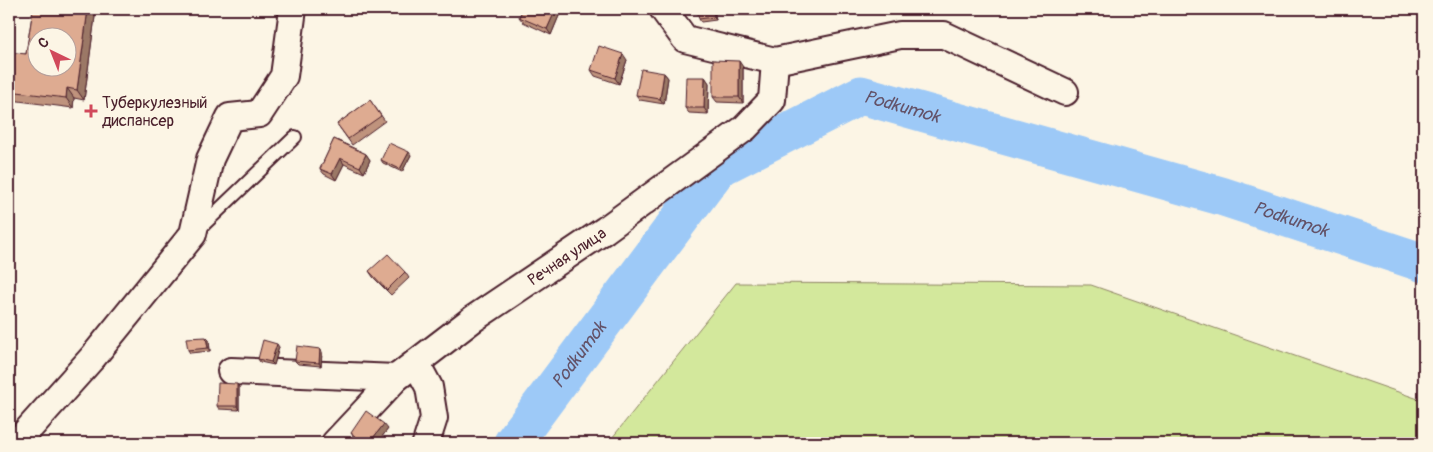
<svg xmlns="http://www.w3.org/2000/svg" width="1433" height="452" viewBox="0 0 1433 452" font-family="Pangolin,sans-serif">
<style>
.green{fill:#d3e89c;stroke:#8e8464}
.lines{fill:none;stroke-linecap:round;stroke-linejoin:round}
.river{stroke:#9dc9f7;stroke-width:39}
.lane-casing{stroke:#4a1f2b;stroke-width:16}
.street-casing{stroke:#4a1f2b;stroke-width:30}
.lane{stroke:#fcf5e5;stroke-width:12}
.street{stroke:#fcf5e5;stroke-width:26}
.wall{fill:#bf937d;stroke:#4a1f2b}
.shaded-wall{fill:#9b7866;stroke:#4a1f2b}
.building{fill:#deab91;stroke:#4a1f2b;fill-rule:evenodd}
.poi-dot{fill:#d1495b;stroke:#fcf5e5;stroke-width:2}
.labels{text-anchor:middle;stroke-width:4.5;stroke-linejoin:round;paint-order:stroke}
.poi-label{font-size:16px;fill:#4a1f2b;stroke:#fcf5e5;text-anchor:start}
.street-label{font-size:16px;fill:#4a1f2b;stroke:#fcf5e5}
.water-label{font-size:18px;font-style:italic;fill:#635268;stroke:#fcf5e5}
</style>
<rect width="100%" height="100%" fill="#fcf5e5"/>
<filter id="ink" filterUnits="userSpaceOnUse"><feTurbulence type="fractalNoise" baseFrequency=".02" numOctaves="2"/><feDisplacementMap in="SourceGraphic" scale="10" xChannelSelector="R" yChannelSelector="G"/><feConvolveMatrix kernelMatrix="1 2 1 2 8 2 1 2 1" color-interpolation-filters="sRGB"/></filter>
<g filter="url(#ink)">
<path class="green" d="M 736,283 L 1091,285 L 1424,401 L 1424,443 L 608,443 Z"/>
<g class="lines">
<path class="river" id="s1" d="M 513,443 L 718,168 L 861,95 L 1221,196 L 1424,263"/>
<defs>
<path id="lane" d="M 199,229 L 295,137"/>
<g id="street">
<path d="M 663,9 L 685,39 L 775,61 L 900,35 L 944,35 L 1065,92"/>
<path d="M 416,363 L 429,387 L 434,418 L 426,443"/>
<path d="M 231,371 L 396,378"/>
<path d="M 19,443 L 26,432 L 93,357 L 193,234 L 210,159 L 230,117 L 259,114 L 284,76 L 293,9"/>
<path id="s2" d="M 335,443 L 396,378 L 473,319 L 605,230 L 745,128 L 772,100 L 775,61"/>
</g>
</defs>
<use href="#lane" class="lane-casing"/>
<use href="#street" class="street-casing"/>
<use href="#lane" class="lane"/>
<use href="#street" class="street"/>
</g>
<g class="wall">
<path d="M 33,9 L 96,9 L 84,100 L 74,98 L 73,108 L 11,100 L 9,97 L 9,55 L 26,54 Z"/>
<path d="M 523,9 L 559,9 L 561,11 L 551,35 L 523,22 L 519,17 Z"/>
<path d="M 714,9 L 716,20 L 701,22 L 699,19 Z"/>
<path d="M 756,9 L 756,15 L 734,15 L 732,12 Z"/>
<path d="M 781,9 L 802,9 L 783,12 Z"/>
<path d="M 627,60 L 619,84 L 595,76 L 591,70 Z"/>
<path d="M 743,67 L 743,103 L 717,102 L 713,97 Z"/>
<path d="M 664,73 L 668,78 L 664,104 L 640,100 L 636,95 Z"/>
<path d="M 705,77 L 709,83 L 708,114 L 689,113 L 685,108 Z"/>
<path d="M 370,100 L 385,121 L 352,145 L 337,124 Z"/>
<path d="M 334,139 L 366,154 L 370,160 L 364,173 L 344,164 L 336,180 L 324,174 L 320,169 Z"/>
<path d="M 411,155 L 402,172 L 383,163 L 381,160 Z"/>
<path d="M 369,271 L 405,272 L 409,278 L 391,295 L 373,277 Z"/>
<path d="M 209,340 L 210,351 L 190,353 L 188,350 Z"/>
<path d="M 279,347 L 274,365 L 260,362 L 258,359 Z"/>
<path d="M 320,349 L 322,352 L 321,366 L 298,364 L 295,361 Z"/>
<path d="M 239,387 L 239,410 L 219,409 L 217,406 Z"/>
<path d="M 388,429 L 377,443 L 360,443 L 355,439 L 351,433 Z"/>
</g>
<g class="shaded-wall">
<path d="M 88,9 L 96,9 L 84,100 L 77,90 Z"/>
<path d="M 556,9 L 559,9 L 561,11 L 551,35 L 547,29 Z"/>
<path d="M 713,9 L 714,9 L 716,20 L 714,17 Z"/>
<path d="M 623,54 L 627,60 L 619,84 L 615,78 Z"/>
<path d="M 739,61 L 743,67 L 743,103 L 739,97 Z"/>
<path d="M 664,73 L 668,78 L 664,104 L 660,99 Z"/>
<path d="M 705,77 L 709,83 L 708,114 L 704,108 Z"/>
<path d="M 67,88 L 74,98 L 73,108 L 66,98 Z"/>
<path d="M 409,152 L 411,155 L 402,172 L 400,169 Z"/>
<path d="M 366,154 L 370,160 L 364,173 L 360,167 Z"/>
<path d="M 340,158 L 344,164 L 336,180 L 332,174 Z"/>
<path d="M 206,337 L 209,340 L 210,351 L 208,348 Z"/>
<path d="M 277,344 L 279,347 L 274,365 L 271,362 Z"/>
<path d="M 320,349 L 322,352 L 321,366 L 319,363 Z"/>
<path d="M 237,384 L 239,387 L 239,410 L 237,406 Z"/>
<path d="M 384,424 L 388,429 L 377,443 L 369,443 Z"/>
</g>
<g class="building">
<path d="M 33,9 L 88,9 L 77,90 L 67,88 L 66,98 L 9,91 L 9,52 L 26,54 ZM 38,38 L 68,38 L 68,68 L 38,68 Z"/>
<path d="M 523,9 L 556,9 L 547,29 L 519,17 Z"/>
<path d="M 697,9 L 713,9 L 714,17 L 699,19 Z"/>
<path d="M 731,9 L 754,9 L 754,11 L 732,12 Z"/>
<path d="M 599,46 L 623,54 L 615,78 L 591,70 Z"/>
<path d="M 713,60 L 739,61 L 739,97 L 713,97 Z"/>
<path d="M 641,69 L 664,73 L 660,99 L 636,95 Z"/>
<path d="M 686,77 L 705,77 L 704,108 L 685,108 Z"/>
<path d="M 370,100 L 381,116 L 348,139 L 337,124 Z"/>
<path d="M 334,139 L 366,154 L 360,167 L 340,158 L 332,174 L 320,169 Z"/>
<path d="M 389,143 L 409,152 L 400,169 L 381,160 Z"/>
<path d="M 388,254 L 405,272 L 387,290 L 369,271 Z"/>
<path d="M 206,337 L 208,348 L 188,350 L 186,338 Z"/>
<path d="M 263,340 L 277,344 L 271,362 L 258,359 Z"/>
<path d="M 297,346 L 320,349 L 319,363 L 295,361 Z"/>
<path d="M 218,383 L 237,384 L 237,406 L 217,406 Z"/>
<path d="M 366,411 L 384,424 L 369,443 L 364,443 L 351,433 Z"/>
</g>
</g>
<path class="poi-dot" d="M88.5 103.5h5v5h5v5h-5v5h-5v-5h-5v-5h5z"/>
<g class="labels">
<g class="poi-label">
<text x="102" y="108">Туберкулезный<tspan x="102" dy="18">диспансер</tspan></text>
</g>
<g class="street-label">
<text dy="6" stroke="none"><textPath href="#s2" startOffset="299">Речная улица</textPath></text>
</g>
<g class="water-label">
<text dy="6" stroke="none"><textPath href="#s1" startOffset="546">Podkumok</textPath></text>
<text dy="6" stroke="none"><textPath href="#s1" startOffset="951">Podkumok</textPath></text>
<text dy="6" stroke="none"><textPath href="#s1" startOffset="110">Podkumok</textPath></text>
</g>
</g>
<rect width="1433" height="452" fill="none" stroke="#fcf5e5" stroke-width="30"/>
<rect x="15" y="15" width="1403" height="422" fill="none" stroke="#4a1f2b" stroke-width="2" filter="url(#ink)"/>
<g transform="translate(52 52) rotate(317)"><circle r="24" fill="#fcf5e5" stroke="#b59f9b"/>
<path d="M0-4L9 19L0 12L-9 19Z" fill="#d1495b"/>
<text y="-8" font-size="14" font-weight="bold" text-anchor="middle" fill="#4a1f2b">С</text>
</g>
</svg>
